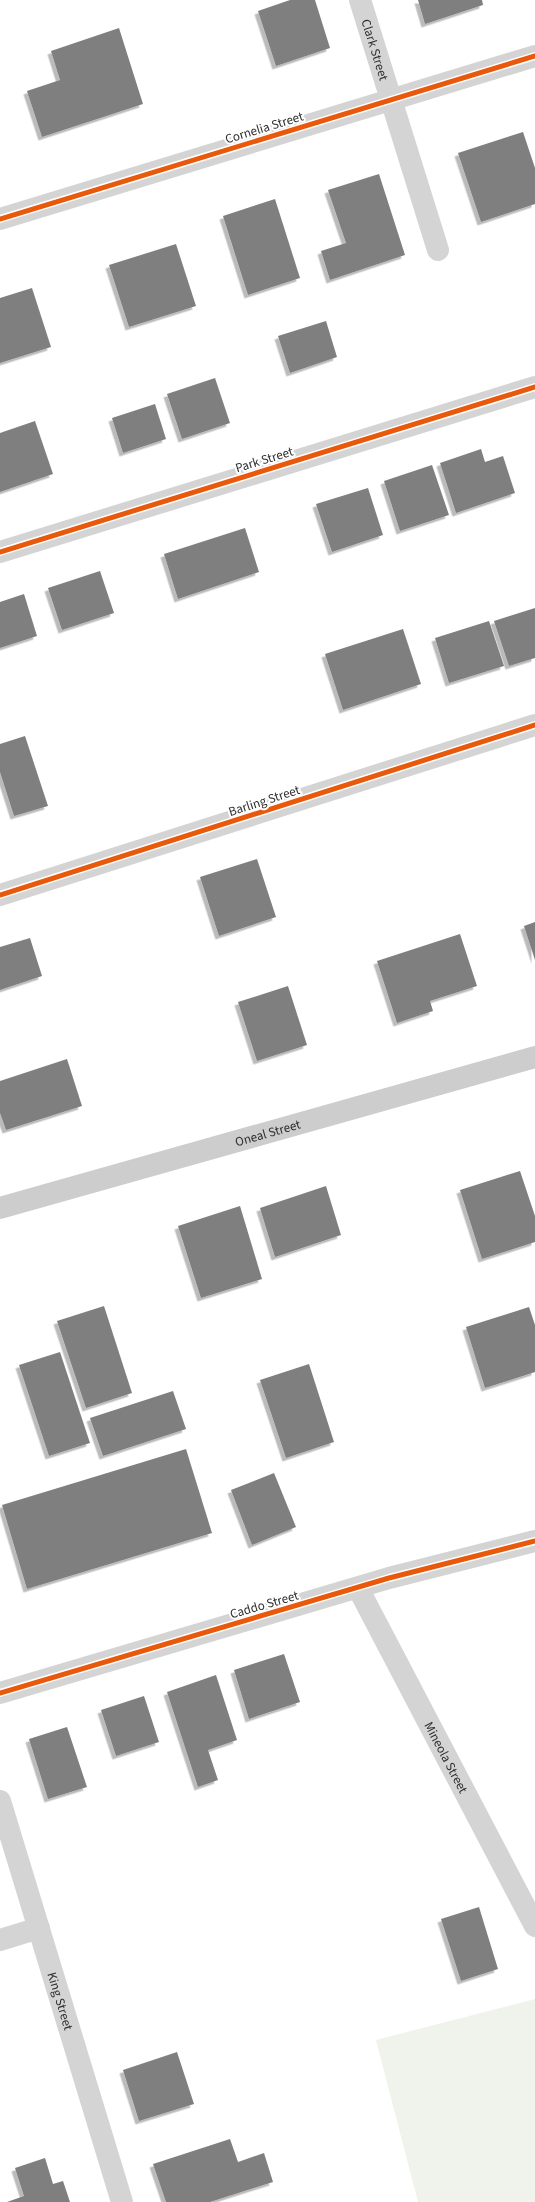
<svg xmlns="http://www.w3.org/2000/svg" width="535" height="2202" viewBox="0 0 535 2202" font-family="'Source Sans 3',sans-serif">
<style>
.green{fill:#f0f2ec}
.building{fill:#7f7f7f;filter:url(#shadow)}
.lines{fill:none;stroke-linecap:round;stroke-linejoin:round}
.street{stroke:#d4d4d4;stroke-width:22}
.secondary{stroke:#cdcdcd;stroke-width:22}
.cycleway-casing{stroke:#fff;stroke-width:8}
.cycleway{stroke:#e8590c;stroke-width:5}
.labels{text-anchor:middle;stroke-width:4;stroke-linejoin:round;paint-order:stroke}
.street-label{font-size:13px;fill:#2f2f2f;stroke:#fff}
</style>
<defs>
<filter id="shadow"><feDropShadow dx="-3.5" dy="3.5" stdDeviation="0" flood-color="#0004"/></filter>
</defs>
<rect width="100%" height="100%" fill="#fff"/>
<path class="green" d="M 535,1999 L 535,2202 L 418,2202 L 376,2040 Z"/>
<g class="building">
<path d="M 290,0 L 315,0 L 330,48 L 276,66 L 258,11 Z"/>
<path d="M 418,0 L 482,0 L 483,5 L 425,24 Z"/>
<path d="M 119,28 L 143,104 L 42,137 L 27,91 L 60,80 L 51,51 Z"/>
<path d="M 523,132 L 535,168 L 535,204 L 481,222 L 458,153 Z"/>
<path d="M 379,174 L 405,255 L 330,280 L 321,251 L 346,243 L 328,190 Z"/>
<path d="M 275,199 L 300,278 L 248,295 L 223,216 Z"/>
<path d="M 176,244 L 196,306 L 129,327 L 109,265 Z"/>
<path d="M 32,288 L 51,347 L 0,363 L 0,298 Z"/>
<path d="M 326,321 L 337,357 L 290,373 L 278,336 Z"/>
<path d="M 215,378 L 230,423 L 182,439 L 167,394 Z"/>
<path d="M 155,404 L 166,439 L 123,453 L 112,418 Z"/>
<path d="M 35,421 L 53,474 L 0,492 L 0,433 Z"/>
<path d="M 481,449 L 485,462 L 503,456 L 515,493 L 456,513 L 440,463 Z"/>
<path d="M 432,465 L 449,515 L 400,531 L 384,481 Z"/>
<path d="M 368,488 L 383,535 L 332,552 L 316,504 Z"/>
<path d="M 245,528 L 259,572 L 178,599 L 164,554 Z"/>
<path d="M 100,571 L 114,613 L 62,630 L 48,588 Z"/>
<path d="M 24,594 L 37,636 L 0,648 L 0,602 Z"/>
<path d="M 535,608 L 535,658 L 509,666 L 494,621 Z"/>
<path d="M 489,621 L 504,666 L 449,683 L 435,638 Z"/>
<path d="M 403,629 L 421,684 L 343,710 L 325,654 Z"/>
<path d="M 25,736 L 48,806 L 14,816 L 0,772 L 0,744 Z"/>
<path d="M 257,859 L 276,917 L 219,936 L 200,877 Z"/>
<path d="M 535,922 L 535,960 L 524,926 Z"/>
<path d="M 460,934 L 477,986 L 430,1001 L 433,1011 L 397,1023 L 377,961 Z"/>
<path d="M 30,938 L 42,976 L 0,990 L 0,947 Z"/>
<path d="M 288,986 L 307,1045 L 257,1061 L 238,1002 Z"/>
<path d="M 67,1059 L 82,1106 L 6,1130 L 0,1113 L 0,1081 Z"/>
<path d="M 520,1171 L 535,1216 L 535,1242 L 482,1259 L 460,1190 Z"/>
<path d="M 326,1186 L 341,1235 L 275,1257 L 260,1208 Z"/>
<path d="M 240,1206 L 262,1279 L 201,1298 L 178,1226 Z"/>
<path d="M 104,1306 L 132,1393 L 86,1408 L 57,1321 Z"/>
<path d="M 529,1307 L 535,1325 L 535,1372 L 485,1388 L 466,1327 Z"/>
<path d="M 60,1352 L 90,1443 L 49,1456 L 19,1365 Z"/>
<path d="M 309,1364 L 334,1442 L 286,1458 L 260,1380 Z"/>
<path d="M 173,1391 L 186,1429 L 103,1456 L 90,1418 Z"/>
<path d="M 186,1449 L 212,1533 L 27,1589 L 2,1505 Z"/>
<path d="M 274,1473 L 296,1527 L 252,1545 L 231,1490 Z"/>
<path d="M 284,1654 L 300,1702 L 249,1719 L 234,1670 Z"/>
<path d="M 216,1675 L 237,1740 L 208,1750 L 218,1780 L 198,1787 L 167,1692 Z"/>
<path d="M 144,1696 L 159,1742 L 116,1756 L 101,1710 Z"/>
<path d="M 67,1727 L 87,1787 L 48,1799 L 29,1739 Z"/>
<path d="M 479,1907 L 498,1969 L 461,1981 L 441,1919 Z"/>
<path d="M 177,2052 L 194,2104 L 139,2121 L 123,2070 Z"/>
<path d="M 230,2139 L 238,2162 L 264,2153 L 273,2182 L 210,2202 L 166,2202 L 153,2164 Z"/>
<path d="M 45,2158 L 53,2184 L 63,2181 L 70,2202 L 7,2202 L 24,2196 L 15,2168 Z"/>
</g>
<g class="lines">
<g class="street">
<path id="s1" d="M 360,0 L 438,250"/>
<path d="M 0,219 L 535,56"/>
<path d="M 0,552 L 535,387"/>
<path d="M 0,895 L 535,725"/>
<path id="s2" d="M 358,1588 L 535,1926"/>
<path d="M 0,1693 L 389,1578 L 535,1541"/>
<path id="s3" d="M 0,1801 L 122,2202"/>
<path d="M 0,1940 L 39,1928"/>
</g>
<path class="secondary" id="s4" d="M 0,1208 L 535,1057"/>
<defs>
<g id="cycleway">
<path d="M 0,219 L 535,56"/>
<path d="M 0,552 L 535,387"/>
<path d="M 0,895 L 535,725"/>
<path d="M 0,1693 L 389,1578 L 535,1541"/>
</g>
</defs>
<use href="#cycleway" class="cycleway-casing"/>
<use href="#cycleway" class="cycleway"/>
</g>
<g class="labels">
<g class="street-label">
<text dy="5" stroke="none"><textPath href="#s1" startOffset="52">Clark Street</textPath></text>
<text transform="translate(264 127) rotate(-17)" y="5">Cornelia Street</text>
<text transform="translate(264 459) rotate(-17)" y="5">Park Street</text>
<text transform="translate(264 800) rotate(-18)" y="5">Barling Street</text>
<text dy="5" stroke="none"><textPath href="#s4" startOffset="278">Oneal Street</textPath></text>
<text transform="translate(264 1604) rotate(-16)" y="5">Caddo Street</text>
<text dy="5" stroke="none"><textPath href="#s2" startOffset="191">Mineola Street</textPath></text>
<text dy="5" stroke="none"><textPath href="#s3" startOffset="209">King Street</textPath></text>
</g>
</g>
</svg>
